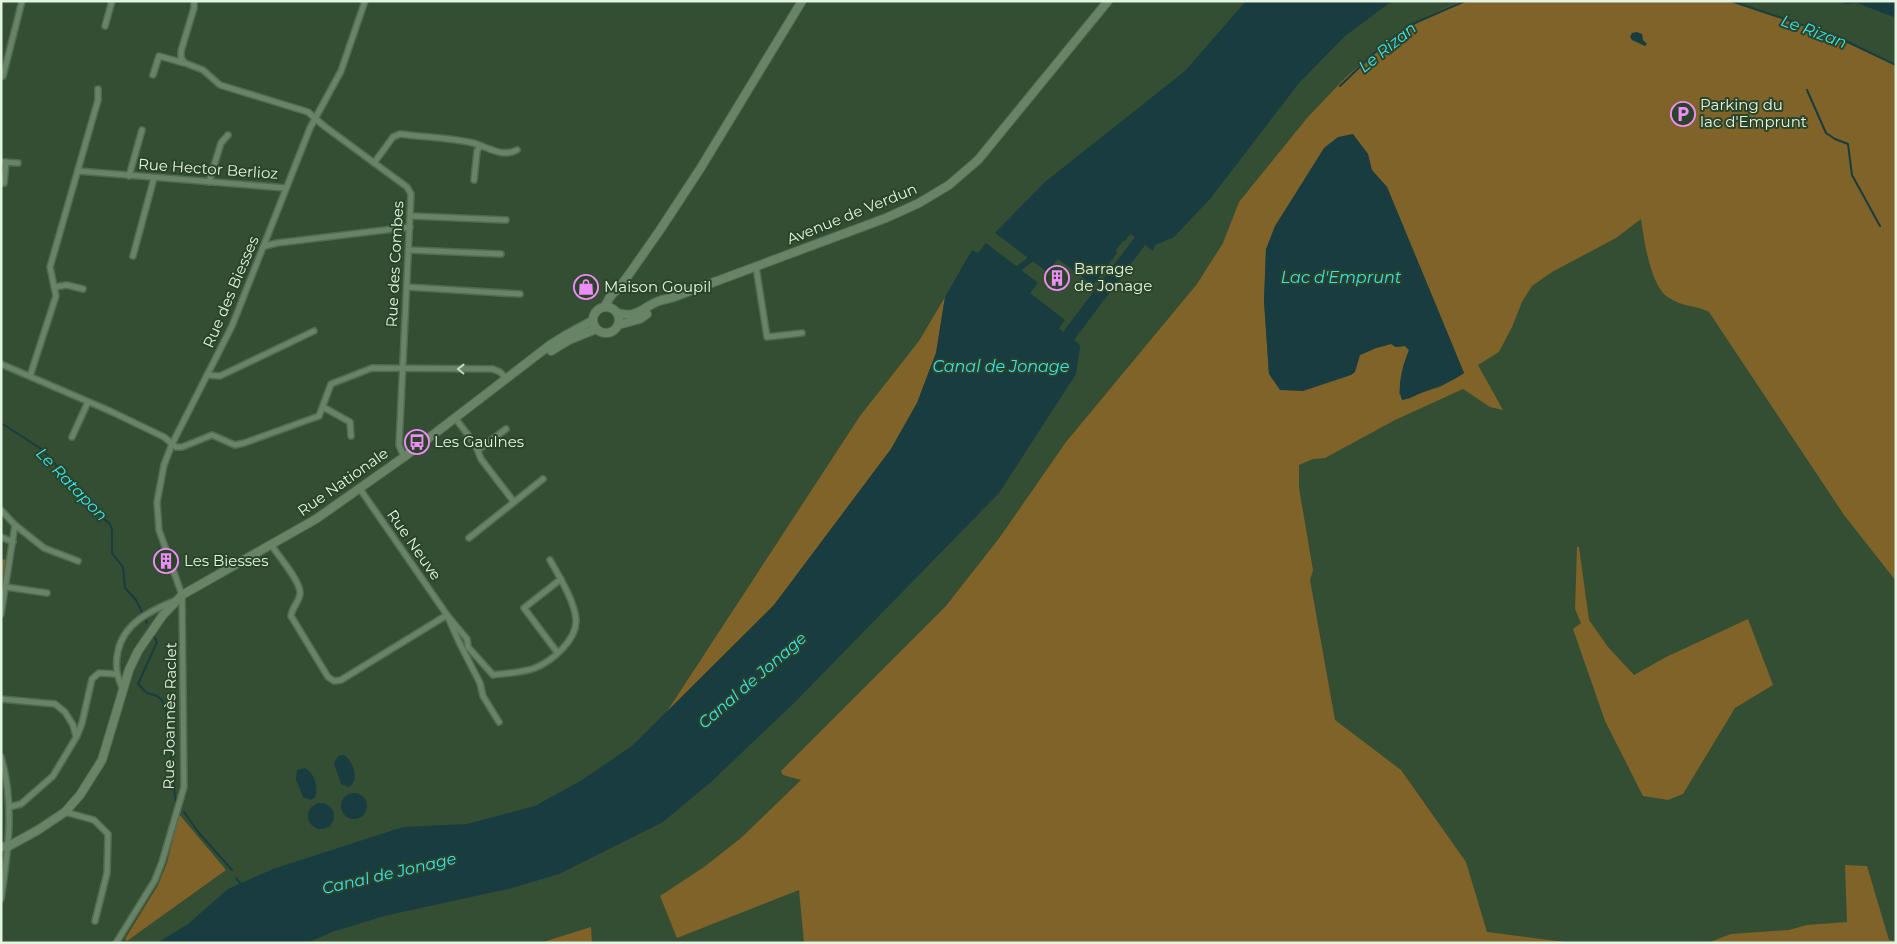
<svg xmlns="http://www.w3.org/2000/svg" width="1897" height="944" viewBox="0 0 1897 944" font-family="Montserrat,sans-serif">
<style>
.green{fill:#7f6329;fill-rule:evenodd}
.water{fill:#183c3f}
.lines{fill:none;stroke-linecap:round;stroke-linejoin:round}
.stream{stroke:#183c3f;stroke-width:2}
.canal{stroke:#183c3f;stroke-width:6}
.minor-casing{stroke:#536a52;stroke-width:8}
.secondary-casing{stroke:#536a52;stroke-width:10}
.minor{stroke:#688466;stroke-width:5}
.secondary{stroke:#688466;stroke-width:8}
.oneway{stroke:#c5d8c4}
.labels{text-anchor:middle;stroke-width:4;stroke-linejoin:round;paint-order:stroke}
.poi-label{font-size:15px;fill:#e4f4e3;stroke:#2a4429;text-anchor:start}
.street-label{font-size:15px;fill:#e4f4e3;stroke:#2a4429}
.water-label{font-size:16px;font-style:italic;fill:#39e3f1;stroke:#2a4429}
</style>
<rect width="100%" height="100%" fill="#344e33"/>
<g class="green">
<path d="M 1461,1 L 1732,1 L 1836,36 L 1896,64 L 1896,581 L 1844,515 L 1709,312 C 1697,306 1690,307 1679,303 C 1675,301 1666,297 1663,293 C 1649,276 1644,239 1641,219 L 1616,238 L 1552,272 L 1532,286 L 1522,302 L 1512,327 L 1499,352 L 1478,365 L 1503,410 L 1490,407 L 1463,389 L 1395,420 L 1325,458 L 1313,459 L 1299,465 L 1299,488 L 1313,570 L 1310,580 L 1335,720 L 1401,770 L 1466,862 L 1487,932 L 1573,943 L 804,943 L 799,890 L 677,938 L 660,896 L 704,867 L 741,838 L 801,780 L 783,775 L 781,771 L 946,606 L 1000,537 L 1066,442 L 1197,284 L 1223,243 L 1239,202 L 1307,118 L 1346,77 L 1383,45 L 1430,15 ZM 1368,154 L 1371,170 L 1387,187 L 1464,373 L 1440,387 L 1423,392 L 1408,399 L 1399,394 L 1403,366 L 1409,350 L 1405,346 L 1396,347 L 1391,344 L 1376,348 L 1360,355 L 1269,374 L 1264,301 L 1266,249 Z"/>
<path d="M 945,297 L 936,353 L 917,403 L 891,449 L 774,605 L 666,713 L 860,416 L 919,341 Z"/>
<path d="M 1577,547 L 1579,547 L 1589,620 L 1608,647 L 1634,675 L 1666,657 L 1748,619 L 1773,685 L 1735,708 L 1683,794 L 1668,800 L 1643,796 L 1605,721 L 1573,629 L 1581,623 L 1575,609 Z"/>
<path d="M 1,559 L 8,560 L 1,602 Z"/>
<path d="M 179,814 L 226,870 L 127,941 L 125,939 L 158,885 L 167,863 Z"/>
<path d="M 1845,865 L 1867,866 L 1889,940 L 1896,941 L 1896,943 L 1707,943 L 1731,934 L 1789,930 L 1807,925 L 1847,922 Z"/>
<path d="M 591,927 L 592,943 L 540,943 Z"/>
</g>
<g class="water">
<path d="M 1246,1 L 1392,1 L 1345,36 L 1299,83 L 1210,199 L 1174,237 L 1155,245 L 1153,251 L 1145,245 L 1074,340 L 1080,345 L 1080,347 L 1076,374 L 999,493 L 796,701 L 711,782 L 663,822 L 559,874 L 512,888 L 384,916 L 332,932 L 307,943 L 157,943 L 188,924 L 228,889 L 273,869 L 403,827 L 467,824 L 535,806 L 582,780 L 632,746 L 774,605 L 891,449 L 917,403 L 936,353 L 945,297 L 972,250 L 978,253 L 986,243 L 1038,283 L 1030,293 L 1065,320 L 1059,328 L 1063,332 L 1135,237 L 1130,234 L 1125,241 L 1123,241 L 1116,250 L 1117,253 L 1093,285 L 1058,259 L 1047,272 L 995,233 L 1045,182 L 1185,71 Z"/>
<path d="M 1841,1 L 1896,1 L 1896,18 L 1857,3 L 1846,4 Z"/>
<path d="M 1637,32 L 1642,34 L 1643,40 L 1647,44 L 1645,46 L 1632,40 L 1630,37 L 1632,33 Z"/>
<path d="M 1353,134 L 1368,154 L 1372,170 L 1387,187 L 1464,373 C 1451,382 1439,386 1424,392 C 1416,394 1410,399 1402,400 C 1396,385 1404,364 1409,350 L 1405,346 L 1396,347 L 1391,344 L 1376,348 L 1360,355 L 1355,372 L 1351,375 L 1303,391 L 1280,390 L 1269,374 L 1264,301 L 1266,249 L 1275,226 L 1324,148 L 1338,137 Z"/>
<path d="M 344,755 C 353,760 360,781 349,787 L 341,784 L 334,763 L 338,756 Z"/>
<path d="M 305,768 C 314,772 319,788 315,797 L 311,800 L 303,797 L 296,779 L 297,770 Z"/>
<circle cx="354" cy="806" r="13"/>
<circle cx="321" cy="816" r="13"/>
</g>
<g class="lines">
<g class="stream">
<path d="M 1731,1 L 1835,36 L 1896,65"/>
<path d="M 1340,86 L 1372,55 L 1408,26 L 1465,1"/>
<path d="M 1807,90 L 1826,133 L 1835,139 L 1848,144 L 1852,175 L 1880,226"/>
<path d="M 1,423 L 43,450 L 75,487 L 88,498 L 91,507 L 94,511 L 110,524 L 112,530 L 112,553 L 123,567 L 125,588 L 136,600 L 143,614"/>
<path d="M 145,618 L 147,623"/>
<path d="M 153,635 L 157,642 L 138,684 L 147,693 L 157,696 L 162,700 L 170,723 L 171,768 L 176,803"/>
<path d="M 184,812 L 199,833 L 232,870"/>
<path d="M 236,878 L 241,884"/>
</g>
<path class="canal" d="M 1013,273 L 1036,255"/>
<defs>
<g id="minor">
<path d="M 194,1 L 194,8 L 181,51 L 181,58 L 185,63 L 203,70 L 220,85 L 308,112 L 324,126 L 407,187 L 411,194 L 399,445 L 404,457"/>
<path d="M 105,26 L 112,1"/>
<path d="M 153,75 L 159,56 L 184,63"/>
<path d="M 3,76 L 22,1"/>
<path d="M 1,162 L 18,163"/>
<path d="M 374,163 L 393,137 L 400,134 C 422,137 453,138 473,143 C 488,147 502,158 517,150"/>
<path d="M 78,171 L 286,188"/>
<path d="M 129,176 L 142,130"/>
<path d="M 474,180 L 477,151 L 480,146"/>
<path d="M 209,182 L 221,143 L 228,135"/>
<path d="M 4,183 L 6,162"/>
<path d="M 411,216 L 506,220"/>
<path d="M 265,246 L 277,243 L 410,227"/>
<path d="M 409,250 L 501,254"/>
<path d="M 133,256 L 154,178"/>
<path d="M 756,267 L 767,337 L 802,333"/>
<path d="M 54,287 L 67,285 L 83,289"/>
<path d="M 407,287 L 520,294"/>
<path d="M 1,364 L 110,411 L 164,437 L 176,447 L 182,447 L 212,435 L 235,445 L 244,443 L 319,416 L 331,384 L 372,368 L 493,369 L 500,372 L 507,379"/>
<path d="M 207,375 L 220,376 L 314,331"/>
<path d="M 30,376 L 56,296 L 50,267 L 98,100 L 98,89"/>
<path d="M 323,407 L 350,422 L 351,436"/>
<path d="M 455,418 L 475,444 L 481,459 L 514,502"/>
<path d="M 72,437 L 88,402"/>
<path d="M 478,450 L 506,429"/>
<path d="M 360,489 L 447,615 L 459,642 L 480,683 L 483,696 L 499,722"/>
<path d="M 1,510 L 15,525"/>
<path d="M 1,537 L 13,542"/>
<path d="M 469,538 L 543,479"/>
<path d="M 271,545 C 278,555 301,582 300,593 C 300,601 292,607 291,616 L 328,677 L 334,681 L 341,680 L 447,615 L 467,639 L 468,647 L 493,675 C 506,673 522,673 535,668 C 552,661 577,640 576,620 C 575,602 559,576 550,560"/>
<path d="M 6,587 L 47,593"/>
<path d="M 1,614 L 15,525 L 44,548 L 78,561"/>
<path d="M 557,652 L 524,608 L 561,579"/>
<path d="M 123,689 C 116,676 115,665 118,651 C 124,623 150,611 174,601"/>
<path d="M 1,699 L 55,704 L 65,712 L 73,725 L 76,736"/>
<path d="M 1,757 C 15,804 8,852 1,899"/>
<path d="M 9,807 L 21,804 L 53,776 L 77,736 L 82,723 L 92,679 L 99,673 L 116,674"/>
<path d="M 65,812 L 94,820 L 108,834 L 107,873 L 95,921"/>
<path d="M 116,943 L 155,880 L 162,862 L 184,787 L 182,595 L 159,530 L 157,502 L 164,465 L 172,444 L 232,326 L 310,128 L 341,71 L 365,1"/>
</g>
<g id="secondary">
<path d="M 605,306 L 610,297 L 625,280 L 660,230 L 700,169 L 802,1"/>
<circle cx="606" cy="320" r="13"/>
<path d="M 618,313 C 636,319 643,307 659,301 C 664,299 669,299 674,297 L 886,218 L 919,203 L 949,185 L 978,160 L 1108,1"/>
<path d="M 618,325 L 640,319 L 647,314"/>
<path d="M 551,351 L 569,340 L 596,329"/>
<path d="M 1,847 L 9,846 L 38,830 L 65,812 L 80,795 L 102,760 L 129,670 L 138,651 L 163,615 L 182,595 L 316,519 L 404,457 L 550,345 L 566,335 L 592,321"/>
</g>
</defs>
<use href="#minor" class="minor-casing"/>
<use href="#secondary" class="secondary-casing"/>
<use href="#minor" class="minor"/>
<use href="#secondary" class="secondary"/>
</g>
<defs><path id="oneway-chevron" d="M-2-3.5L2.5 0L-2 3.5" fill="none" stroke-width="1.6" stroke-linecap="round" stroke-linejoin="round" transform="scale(1.25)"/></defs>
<use class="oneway" href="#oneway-chevron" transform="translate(461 369) rotate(-179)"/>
<defs>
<symbol id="parking-ring" viewBox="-11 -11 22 22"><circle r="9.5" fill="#2a4429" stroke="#ee8cf8" stroke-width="1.5"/><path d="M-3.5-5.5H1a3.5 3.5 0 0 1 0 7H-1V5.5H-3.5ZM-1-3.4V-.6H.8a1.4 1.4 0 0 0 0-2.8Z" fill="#ee8cf8"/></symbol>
<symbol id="building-ring" viewBox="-11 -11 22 22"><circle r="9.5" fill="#2a4429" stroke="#ee8cf8" stroke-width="1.5"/><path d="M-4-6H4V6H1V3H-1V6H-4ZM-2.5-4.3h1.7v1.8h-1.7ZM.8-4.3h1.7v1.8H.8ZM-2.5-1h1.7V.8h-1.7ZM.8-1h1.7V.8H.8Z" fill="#ee8cf8"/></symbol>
<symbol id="shop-ring" viewBox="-11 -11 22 22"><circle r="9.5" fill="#2a4429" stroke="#ee8cf8" stroke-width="1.5"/><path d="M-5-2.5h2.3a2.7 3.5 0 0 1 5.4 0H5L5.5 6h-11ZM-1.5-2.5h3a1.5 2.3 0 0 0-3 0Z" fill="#ee8cf8"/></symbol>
<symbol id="bus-ring" viewBox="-11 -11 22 22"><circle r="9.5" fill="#2a4429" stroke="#ee8cf8" stroke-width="1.5"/><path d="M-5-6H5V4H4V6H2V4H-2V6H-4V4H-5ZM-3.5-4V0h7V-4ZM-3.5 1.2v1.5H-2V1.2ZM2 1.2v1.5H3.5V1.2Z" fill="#ee8cf8"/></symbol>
</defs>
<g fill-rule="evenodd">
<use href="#parking-ring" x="1669" y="100" width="28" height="28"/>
<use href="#building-ring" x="1043" y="264" width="28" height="28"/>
<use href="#shop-ring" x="572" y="273" width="28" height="28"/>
<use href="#bus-ring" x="403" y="428" width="28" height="28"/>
<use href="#building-ring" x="152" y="547" width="28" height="28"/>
</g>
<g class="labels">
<g class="poi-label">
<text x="1700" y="110">Parking du<tspan x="1700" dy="17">lac d'Emprunt</tspan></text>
<text x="1074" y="274">Barrage<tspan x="1074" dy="17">de Jonage</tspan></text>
<text x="604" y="292">Maison Goupil</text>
<text x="434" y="447">Les Gaulnes</text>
<text x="184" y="566">Les Biesses</text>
</g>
<g class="street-label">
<text transform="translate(208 169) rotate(4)" y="5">Rue Hector Berlioz</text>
<text transform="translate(852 214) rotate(-22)" y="5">Avenue de Verdun</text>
<text transform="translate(395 264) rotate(-87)" y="5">Rue des Combes</text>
<text transform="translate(231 292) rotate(-67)" y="5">Rue des Biesses</text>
<text transform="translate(343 482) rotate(-35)" y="5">Rue Nationale</text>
<text transform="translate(414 545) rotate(55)" y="5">Rue Neuve</text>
<text transform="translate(170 716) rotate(-89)" y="5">Rue Joannès Raclet</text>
</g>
<g class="water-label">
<text transform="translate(1814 31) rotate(20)" y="6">Le Rizan</text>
<text transform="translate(1387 47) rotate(-39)" y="6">Le Rizan</text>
<text x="1341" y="283">Lac d'Emprunt</text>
<text x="1001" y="372">Canal de Jonage</text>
<text transform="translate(72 484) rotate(46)" y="6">Le Ratapon</text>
<text transform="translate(752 680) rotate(-41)" y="6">Canal de Jonage</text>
<text transform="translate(389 873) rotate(-13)" y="6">Canal de Jonage</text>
</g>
</g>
<rect width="1897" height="944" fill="none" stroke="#e4f4e3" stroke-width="5"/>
</svg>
